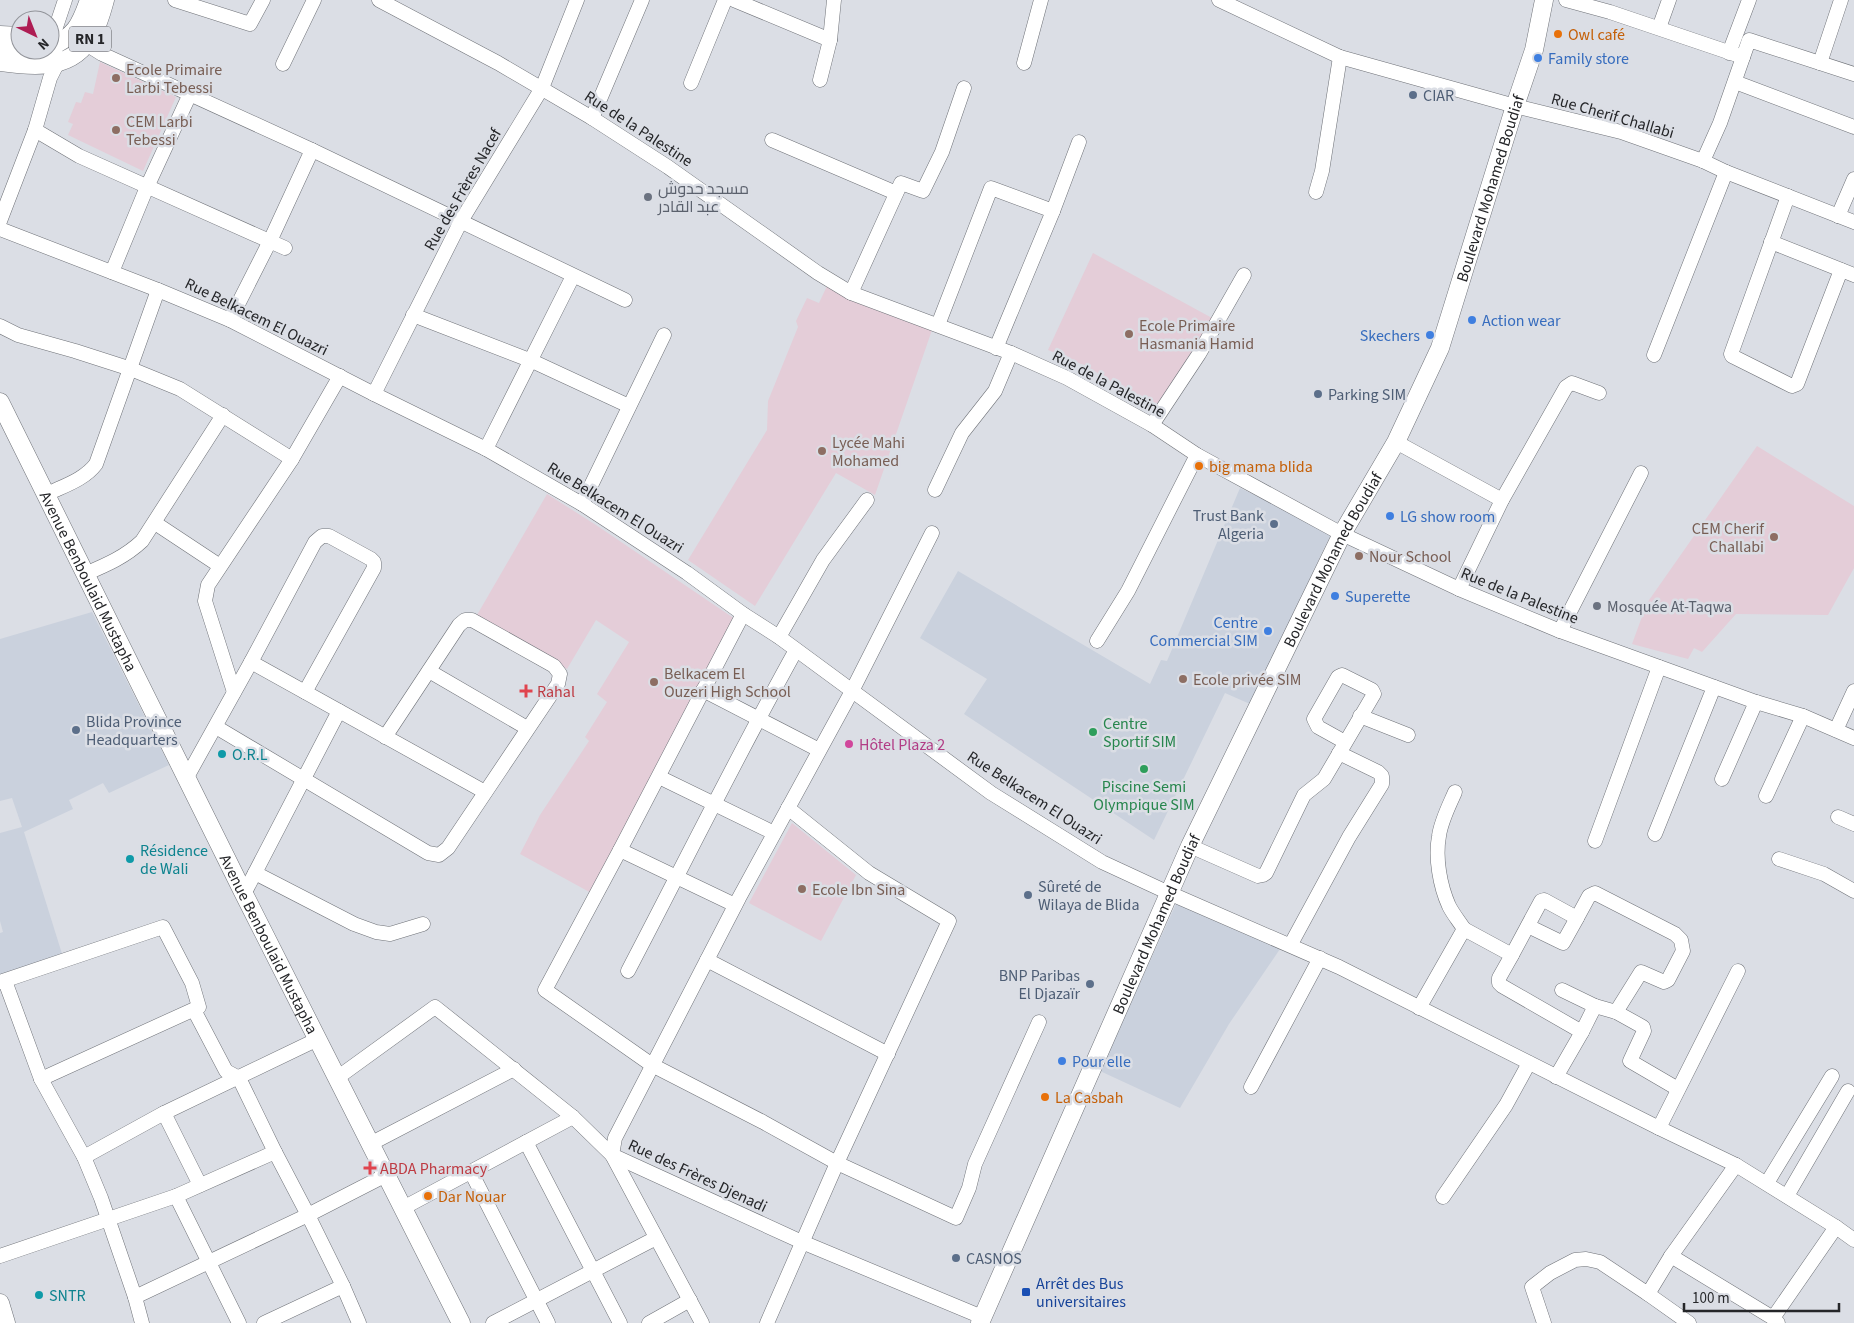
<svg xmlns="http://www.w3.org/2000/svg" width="1854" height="1323" viewBox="0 0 1854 1323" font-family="'Source Sans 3',Cairo,sans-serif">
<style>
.built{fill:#cad1dd}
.education{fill:#e4cdd8}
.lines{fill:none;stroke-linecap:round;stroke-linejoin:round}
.minor-casing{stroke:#6f7278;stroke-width:15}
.major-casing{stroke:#6f7278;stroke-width:19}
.minor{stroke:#fff;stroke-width:14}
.major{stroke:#fff;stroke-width:18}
.food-dot{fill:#e8710a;stroke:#dbdee5;stroke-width:2}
.shop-dot{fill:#3f7fe0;stroke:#dbdee5;stroke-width:2}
.education-dot{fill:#8d6e63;stroke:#dbdee5;stroke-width:2}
.service-dot{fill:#5c6f8a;stroke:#dbdee5;stroke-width:2}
.worship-dot{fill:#6b7280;stroke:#dbdee5;stroke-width:2}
.health-dot{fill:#e0444e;stroke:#dbdee5;stroke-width:2}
.leisure-dot{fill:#2e9e5b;stroke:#dbdee5;stroke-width:2}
.hotel-dot{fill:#d1479c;stroke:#dbdee5;stroke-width:2}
.culture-dot{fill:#0f9aa8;stroke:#dbdee5;stroke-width:2}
.transit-dot{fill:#1a4fb4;stroke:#dbdee5;stroke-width:2}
.labels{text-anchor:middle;stroke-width:5;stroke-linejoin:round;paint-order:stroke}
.shield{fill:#dbdee5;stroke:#5c5d61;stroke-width:1}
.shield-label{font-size:15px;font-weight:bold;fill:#252629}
.food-label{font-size:16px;fill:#c56008;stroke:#dbdee5;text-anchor:start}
.shop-label{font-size:16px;fill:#366cbe;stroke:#dbdee5;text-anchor:start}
.education-label{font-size:16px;fill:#785e54;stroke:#dbdee5;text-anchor:start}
.service-label{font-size:16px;fill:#4e5e75;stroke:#dbdee5;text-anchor:start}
.street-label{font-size:16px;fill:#252629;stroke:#dbdee5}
.worship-label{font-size:16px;fill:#5b616d;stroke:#dbdee5;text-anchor:start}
.health-label{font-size:16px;fill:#be3a42;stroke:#dbdee5;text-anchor:start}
.leisure-label{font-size:16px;fill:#27864d;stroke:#dbdee5;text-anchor:start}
.hotel-label{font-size:16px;fill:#b23c85;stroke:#dbdee5;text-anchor:start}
.culture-label{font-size:16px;fill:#0d838f;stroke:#dbdee5;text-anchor:start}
.transit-label{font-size:16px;fill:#164399;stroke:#dbdee5;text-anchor:start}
</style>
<rect width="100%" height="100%" fill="#dbdee5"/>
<g class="built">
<path d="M 1240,488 L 1332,532 L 1250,704 L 1225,693 L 1154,840 L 964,714 L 987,679 L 920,638 L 958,571 L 1150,684 L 1161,660 L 1167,661 Z"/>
<path d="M 92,612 L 169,765 L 109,793 L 103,783 L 69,800 L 73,809 L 24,832 L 63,957 L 0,976 L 0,933 L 3,932 L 0,921 L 0,833 L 22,827 L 12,798 L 0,801 L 0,639 Z"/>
<path d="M 1176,904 L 1280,949 L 1229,1024 L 1180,1108 L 1100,1071 Z"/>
</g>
<g class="education">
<path d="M 100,62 L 176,97 L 143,171 L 68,135 L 73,124 L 68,122 L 76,102 L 81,103 L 85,92 L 93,94 Z"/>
<path d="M 1093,253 L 1212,318 L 1156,410 L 1088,367 L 1048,350 Z"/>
<path d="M 827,286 L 932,330 L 875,495 L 836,473 L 755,606 L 688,560 L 767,430 L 768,401 L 798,327 L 796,321 L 807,298 L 819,303 Z"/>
<path d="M 1757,446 L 1854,506 L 1854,568 L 1828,615 L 1736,614 L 1702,652 L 1694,648 L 1688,659 L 1632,644 L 1647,603 Z"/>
<path d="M 547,494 L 596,525 L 735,619 L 593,894 L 520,854 L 540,815 L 589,741 L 585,737 L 607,702 L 597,694 L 629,642 L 596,620 L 567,669 L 477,615 Z"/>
<path d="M 792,823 L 856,875 L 821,941 L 749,903 Z"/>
</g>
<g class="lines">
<defs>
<g id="minor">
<path d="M 175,0 L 250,24 L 263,0"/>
<path d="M 379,0 L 498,63 L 592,118 L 668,167 L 818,273 L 851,293 L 1011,353 L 1067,378 L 1152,425 L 1197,455 L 1342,534 L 1459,589 L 1560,631 L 1756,702 L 1803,716 L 1854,738"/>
<path d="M 734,0 L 830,40"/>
<path d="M 1219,0 L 1340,57 L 1515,106 L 1621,132 L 1703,161 L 1726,172 L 1854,222"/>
<path d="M 1566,0 L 1610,12 L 1743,57"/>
<path d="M 1659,28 L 1669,0"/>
<path d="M 0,33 L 20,34"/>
<path d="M 78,39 L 102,54 L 312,150 L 625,300"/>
<path d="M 1729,53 L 1749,0"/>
<path d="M 1024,63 L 1041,0"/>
<path d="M 1820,63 L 1841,0"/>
<path d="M 283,64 L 314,0"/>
<path d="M 820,80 L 830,40 L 834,0"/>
<path d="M 1735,82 L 1854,127"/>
<path d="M 691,83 L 725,0"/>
<path d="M 592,118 L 642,0"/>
<path d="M 35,130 L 79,156 L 285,248"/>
<path d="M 772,140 L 896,193"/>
<path d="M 1703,161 L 1720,123 L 1749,40 L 1854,74"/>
<path d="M 1316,192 L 1322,171 L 1340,57"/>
<path d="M 1788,196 L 1731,354 L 1732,356 L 1792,386 L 1797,384 L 1841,270"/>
<path d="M 1838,216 L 1854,179"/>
<path d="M 0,221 L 35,130 L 50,78 L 57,64 L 53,36 L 65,0"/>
<path d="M 0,229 L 158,290 L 230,320 L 374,394 L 486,449 L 582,504 L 687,573 L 743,614 L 779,637 L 991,793 L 1102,862 L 1169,893 L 1339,967 L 1659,1128 L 1736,1165 L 1836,1227 L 1854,1240"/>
<path d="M 1771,242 L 1854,275"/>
<path d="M 112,272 L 147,187 L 190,94"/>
<path d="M 851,293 L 901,183 L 923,191 L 942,152 L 964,88"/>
<path d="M 413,315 L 532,361 L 629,406"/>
<path d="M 230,320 L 270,241 L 312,150"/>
<path d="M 938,325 L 991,188 L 1053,211"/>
<path d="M 0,326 L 18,335 L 75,351 L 131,369 L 180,389 L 292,459 L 340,376"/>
<path d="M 996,348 L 1053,211 L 1079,142"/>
<path d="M 1654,355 L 1726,172"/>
<path d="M 374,394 L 461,221 L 542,88 L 577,0"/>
<path d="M 1152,425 L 1199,354 L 1244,275"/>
<path d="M 1396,442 L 1502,500"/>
<path d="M 486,449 L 573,276"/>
<path d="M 935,490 L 962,433 L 995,391 L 1011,353"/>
<path d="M 45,495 C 63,486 84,480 96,464 L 158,290"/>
<path d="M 582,504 L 664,335"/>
<path d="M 155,523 L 220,566"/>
<path d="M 85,574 C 106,565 125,557 142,541 L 223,415"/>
<path d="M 1459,589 L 1502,500 L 1566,387 L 1572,383 L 1599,393"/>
<path d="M 743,614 L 620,850 L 545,990 L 652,1065 L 763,1122 L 837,1163 L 956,1218 L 969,1188 L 975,1164 L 1039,1022"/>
<path d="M 1560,631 L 1641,473"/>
<path d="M 779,637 L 823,560 L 867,500"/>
<path d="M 1097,641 L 1128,591 L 1197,455"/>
<path d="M 251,662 L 485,792"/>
<path d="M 429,671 L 527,728"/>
<path d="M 703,690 L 819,750"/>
<path d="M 234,692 L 205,601 L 208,585 L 292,459"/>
<path d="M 1360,716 L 1408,735"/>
<path d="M 216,727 L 428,853 L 439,855 L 448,848 L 558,684 L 560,674 L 554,666 L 472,620 L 465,620 L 459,625 L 385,737"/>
<path d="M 1836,730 L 1854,691"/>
<path d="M 187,777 L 251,662 L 315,542 L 322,536 L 329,536 L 371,559 L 374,562 L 374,568 L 305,692"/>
<path d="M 659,777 L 774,833"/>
<path d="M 1722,779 L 1756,702"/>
<path d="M 1455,792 C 1449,806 1441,821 1439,836 C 1435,858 1440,886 1449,906 C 1453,914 1459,921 1464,929"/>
<path d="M 1766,796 L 1803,716"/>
<path d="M 1838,817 L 1854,824"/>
<path d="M 1655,834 L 1714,687"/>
<path d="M 1595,841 L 1659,667"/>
<path d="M 1190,846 L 1258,876 L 1263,875 L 1266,873 L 1304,795 L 1324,779 L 1374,694 L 1372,690 L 1342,675 L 1338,677 L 1314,719 L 1318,727 L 1345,742"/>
<path d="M 620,850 L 735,905"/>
<path d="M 1779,859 L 1824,874 L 1854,891"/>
<path d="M 255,873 L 354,924 L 376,932 L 390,934 L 423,924"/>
<path d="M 244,894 L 339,711"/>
<path d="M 1528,926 L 1563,943 L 1577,918"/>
<path d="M 1291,944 L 1349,837 L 1382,784 L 1382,776 L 1378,772 L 1339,753"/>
<path d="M 1512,955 L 1541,901 L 1544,900 L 1577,918 L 1589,896 L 1595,893 L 1675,934 L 1681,940 L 1683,951 L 1668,980 L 1664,982 L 1641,972 L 1616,1012"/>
<path d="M 707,960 L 888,1054"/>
<path d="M 628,971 C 684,864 737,756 796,650"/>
<path d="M 5,981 L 41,1079 L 84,1157 L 101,1198 L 135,1297 L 142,1323"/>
<path d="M 0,982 L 163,927 L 192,983 L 199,1007 L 41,1079"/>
<path d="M 1562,990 L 1595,1006"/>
<path d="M 1419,1008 L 1464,929 L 1512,955 L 1499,978 L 1499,983 L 1502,986 L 1582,1032 L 1556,1077"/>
<path d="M 194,1010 L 226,1071 L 239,1078 L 275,1152"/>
<path d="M 1582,1032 L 1595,1006 L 1616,1012 L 1643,1027 L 1644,1031 L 1630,1061 L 1678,1089"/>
<path d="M 337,1078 L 435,1007 L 573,1117 L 612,1155 L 802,1242 L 982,1317"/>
<path d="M 1251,1087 L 1320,958"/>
<path d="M 164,1113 L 200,1185"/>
<path d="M 1659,1128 L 1738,971"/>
<path d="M 526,1142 L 620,1323"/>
<path d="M 370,1144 L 514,1069"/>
<path d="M 84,1157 L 164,1113 L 318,1039"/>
<path d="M 471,1172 L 548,1323"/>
<path d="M 1767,1183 L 1832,1076"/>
<path d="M 176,1196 L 239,1323"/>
<path d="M 1787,1196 L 1848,1091"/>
<path d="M 1443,1197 L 1506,1105 L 1529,1063"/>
<path d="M 403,1208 L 573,1117"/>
<path d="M 0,1256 L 176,1196 L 275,1152 L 308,1215 L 386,1175"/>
<path d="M 1671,1256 L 1773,1318 L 1778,1323"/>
<path d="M 1648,1294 L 1689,1323"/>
<path d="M 135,1297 L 308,1215 L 343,1286"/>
<path d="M 1773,1318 L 1836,1227"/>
<path d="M 264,1323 L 343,1286 L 359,1323"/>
<path d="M 493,1323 L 656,1238"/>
<path d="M 649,1323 L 690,1300"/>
<path d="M 702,1323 L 612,1155 L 615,1138 L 739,898 L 852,691 L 932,533"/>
<path d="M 767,1323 L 837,1163 L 949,921 L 869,873 L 788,808"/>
<path d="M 1544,1323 L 1532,1287 L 1550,1273 L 1575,1260 L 1586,1259 L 1600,1262 L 1648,1294 L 1671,1256 L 1736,1165"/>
</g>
<g id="major">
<path d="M 0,46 L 20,48"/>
<path d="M 50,47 C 75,36 80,26 89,0"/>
<path d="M 0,62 C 35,67 74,71 93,33 C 99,23 102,11 105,0"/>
<path id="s1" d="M 0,402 L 244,894 L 461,1323"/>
<path d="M 0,1303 L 6,1323"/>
<path id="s2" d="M 980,1323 L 1190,846 L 1342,534 L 1396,442 L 1440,348 L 1515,106 L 1534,50 L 1544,0"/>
</g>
</defs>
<use href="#minor" class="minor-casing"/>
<use href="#major" class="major-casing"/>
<use href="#minor" class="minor"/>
<use href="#major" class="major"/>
</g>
<g class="food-dot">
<circle cx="1558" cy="34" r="5"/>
<circle cx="1199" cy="466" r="5"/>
<circle cx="1045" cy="1097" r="5"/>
<circle cx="428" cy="1196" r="5"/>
</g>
<g class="shop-dot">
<circle cx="1538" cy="58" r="5"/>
<circle cx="1472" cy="320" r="5"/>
<circle cx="1430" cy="335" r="5"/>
<circle cx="1390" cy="516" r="5"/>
<circle cx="1335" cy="596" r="5"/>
<circle cx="1268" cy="631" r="5"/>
<circle cx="1062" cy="1061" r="5"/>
</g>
<g class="education-dot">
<circle cx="116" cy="78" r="5"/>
<circle cx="116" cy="130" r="5"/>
<circle cx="1129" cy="334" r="5"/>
<circle cx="822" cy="451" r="5"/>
<circle cx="1774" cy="537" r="5"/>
<circle cx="1359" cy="556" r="5"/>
<circle cx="1183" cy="679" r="5"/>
<circle cx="654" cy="682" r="5"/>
<circle cx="802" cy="889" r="5"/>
</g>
<g class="service-dot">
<circle cx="1413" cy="95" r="5"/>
<circle cx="1318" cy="394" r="5"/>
<circle cx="1274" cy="524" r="5"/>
<circle cx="76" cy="730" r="5"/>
<circle cx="1028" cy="895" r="5"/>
<circle cx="1090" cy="984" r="5"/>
<circle cx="956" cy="1258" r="5"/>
</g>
<g class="worship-dot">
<circle cx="648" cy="197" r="5"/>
<circle cx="1597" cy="606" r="5"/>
</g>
<g class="health-dot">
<path d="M523.5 683.5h5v5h5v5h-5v5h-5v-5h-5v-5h5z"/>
<path d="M367.5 1160.5h5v5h5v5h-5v5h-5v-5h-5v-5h5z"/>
</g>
<g class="leisure-dot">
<circle cx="1093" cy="732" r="5"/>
<circle cx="1144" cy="769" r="5"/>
</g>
<circle class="hotel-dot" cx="849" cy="744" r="5"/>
<g class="culture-dot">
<circle cx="222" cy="754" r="5"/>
<circle cx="130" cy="859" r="5"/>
<circle cx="39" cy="1295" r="5"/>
</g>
<rect class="transit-dot" x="1021" y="1287" width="10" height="10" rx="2.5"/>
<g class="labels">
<rect class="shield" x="69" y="26.5" width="42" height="25" rx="4"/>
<g class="shield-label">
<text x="90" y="44">RN 1</text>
</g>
<g class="food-label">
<text x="1568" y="40">Owl café</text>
<text x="1209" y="472">big mama blida</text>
<text x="1055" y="1103">La Casbah</text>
<text x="438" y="1202">Dar Nouar</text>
</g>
<g class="shop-label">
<text x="1548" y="64">Family store</text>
<text x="1482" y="326">Action wear</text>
<text x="1420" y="341" text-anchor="end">Skechers</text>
<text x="1400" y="522">LG show room</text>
<text x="1345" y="602">Superette</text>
<text x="1258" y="628" text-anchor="end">Centre<tspan x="1258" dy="18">Commercial SIM</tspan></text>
<text x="1072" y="1067">Pour elle</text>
</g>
<g class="education-label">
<text x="126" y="75">Ecole Primaire<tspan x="126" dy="18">Larbi Tebessi</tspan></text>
<text x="126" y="127">CEM Larbi<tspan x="126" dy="18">Tebessi</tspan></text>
<text x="1139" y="331">Ecole Primaire<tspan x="1139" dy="18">Hasmania Hamid</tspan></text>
<text x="832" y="448">Lycée Mahi<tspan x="832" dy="18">Mohamed</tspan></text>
<text x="1764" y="534" text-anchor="end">CEM Cherif<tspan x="1764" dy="18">Challabi</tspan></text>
<text x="1369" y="562">Nour School</text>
<text x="664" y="679">Belkacem El<tspan x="664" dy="18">Ouzeri High School</tspan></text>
<text x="1193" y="685">Ecole privée SIM</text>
<text x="812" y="895">Ecole Ibn Sina</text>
</g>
<g class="service-label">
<text x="1423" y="101">CIAR</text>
<text x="1328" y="400">Parking SIM</text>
<text x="1264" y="521" text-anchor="end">Trust Bank<tspan x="1264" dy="18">Algeria</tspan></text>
<text x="86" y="727">Blida Province<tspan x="86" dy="18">Headquarters</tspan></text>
<text x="1038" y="892">Sûreté de<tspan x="1038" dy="18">Wilaya de Blida</tspan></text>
<text x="1080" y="981" text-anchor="end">BNP Paribas<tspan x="1080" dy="18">El Djazaïr</tspan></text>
<text x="966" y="1264">CASNOS</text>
</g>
<g class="street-label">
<text transform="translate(1613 115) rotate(16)" y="6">Rue Cherif Challabi</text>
<text transform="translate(639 128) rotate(33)" y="6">Rue de la Palestine</text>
<text dy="6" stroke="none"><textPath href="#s2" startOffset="1246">Boulevard Mohamed Boudiaf</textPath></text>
<text transform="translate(462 189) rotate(-60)" y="6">Rue des Frères Nacef</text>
<text transform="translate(257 316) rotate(26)" y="6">Rue Belkacem El Ouazri</text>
<text transform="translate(1109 383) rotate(28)" y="6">Rue de la Palestine</text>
<text transform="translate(616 507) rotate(32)" y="6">Rue Belkacem El Ouazri</text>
<text dy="6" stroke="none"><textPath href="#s2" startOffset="841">Boulevard Mohamed Boudiaf</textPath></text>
<text dy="6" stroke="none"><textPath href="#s1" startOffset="200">Avenue Benboulaid Mustapha</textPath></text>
<text transform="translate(1520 595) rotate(22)" y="6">Rue de la Palestine</text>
<text transform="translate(1035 797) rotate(33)" y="6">Rue Belkacem El Ouazri</text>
<text dy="6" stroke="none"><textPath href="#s2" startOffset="436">Boulevard Mohamed Boudiaf</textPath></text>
<text dy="6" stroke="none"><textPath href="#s1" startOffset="605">Avenue Benboulaid Mustapha</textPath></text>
<text transform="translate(698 1175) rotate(25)" y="6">Rue des Frères Djenadi</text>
</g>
<g class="worship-label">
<text x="658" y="194">مسجد حدوش<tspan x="658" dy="18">عبد القادر</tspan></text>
<text x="1607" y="612">Mosquée At-Taqwa</text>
</g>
<g class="health-label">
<text x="537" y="697">Rahal</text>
<text x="380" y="1174">ABDA Pharmacy</text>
</g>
<g class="leisure-label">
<text x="1103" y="729">Centre<tspan x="1103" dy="18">Sportif SIM</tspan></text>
<text x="1144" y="792" text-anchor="middle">Piscine Semi<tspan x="1144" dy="18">Olympique SIM</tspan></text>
</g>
<g class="hotel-label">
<text x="859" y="750">Hôtel Plaza 2</text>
</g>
<g class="culture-label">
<text x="232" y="760">O.R.L</text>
<text x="140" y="856">Résidence<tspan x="140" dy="18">de Wali</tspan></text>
<text x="49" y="1301">SNTR</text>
</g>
<g class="transit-label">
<text x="1036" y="1289">Arrêt des Bus<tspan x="1036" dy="18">universitaires</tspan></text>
</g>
</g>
<g transform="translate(35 35) rotate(137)"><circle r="24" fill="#dbdee5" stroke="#92949a"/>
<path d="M0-4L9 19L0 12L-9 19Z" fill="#ae1d53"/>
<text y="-8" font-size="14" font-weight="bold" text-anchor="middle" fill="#252629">N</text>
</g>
<path d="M1684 1303v8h155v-8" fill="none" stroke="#252629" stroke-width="2.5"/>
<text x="1692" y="1303" font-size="15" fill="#252629" stroke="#dbdee5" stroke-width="4" paint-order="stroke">100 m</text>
</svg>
